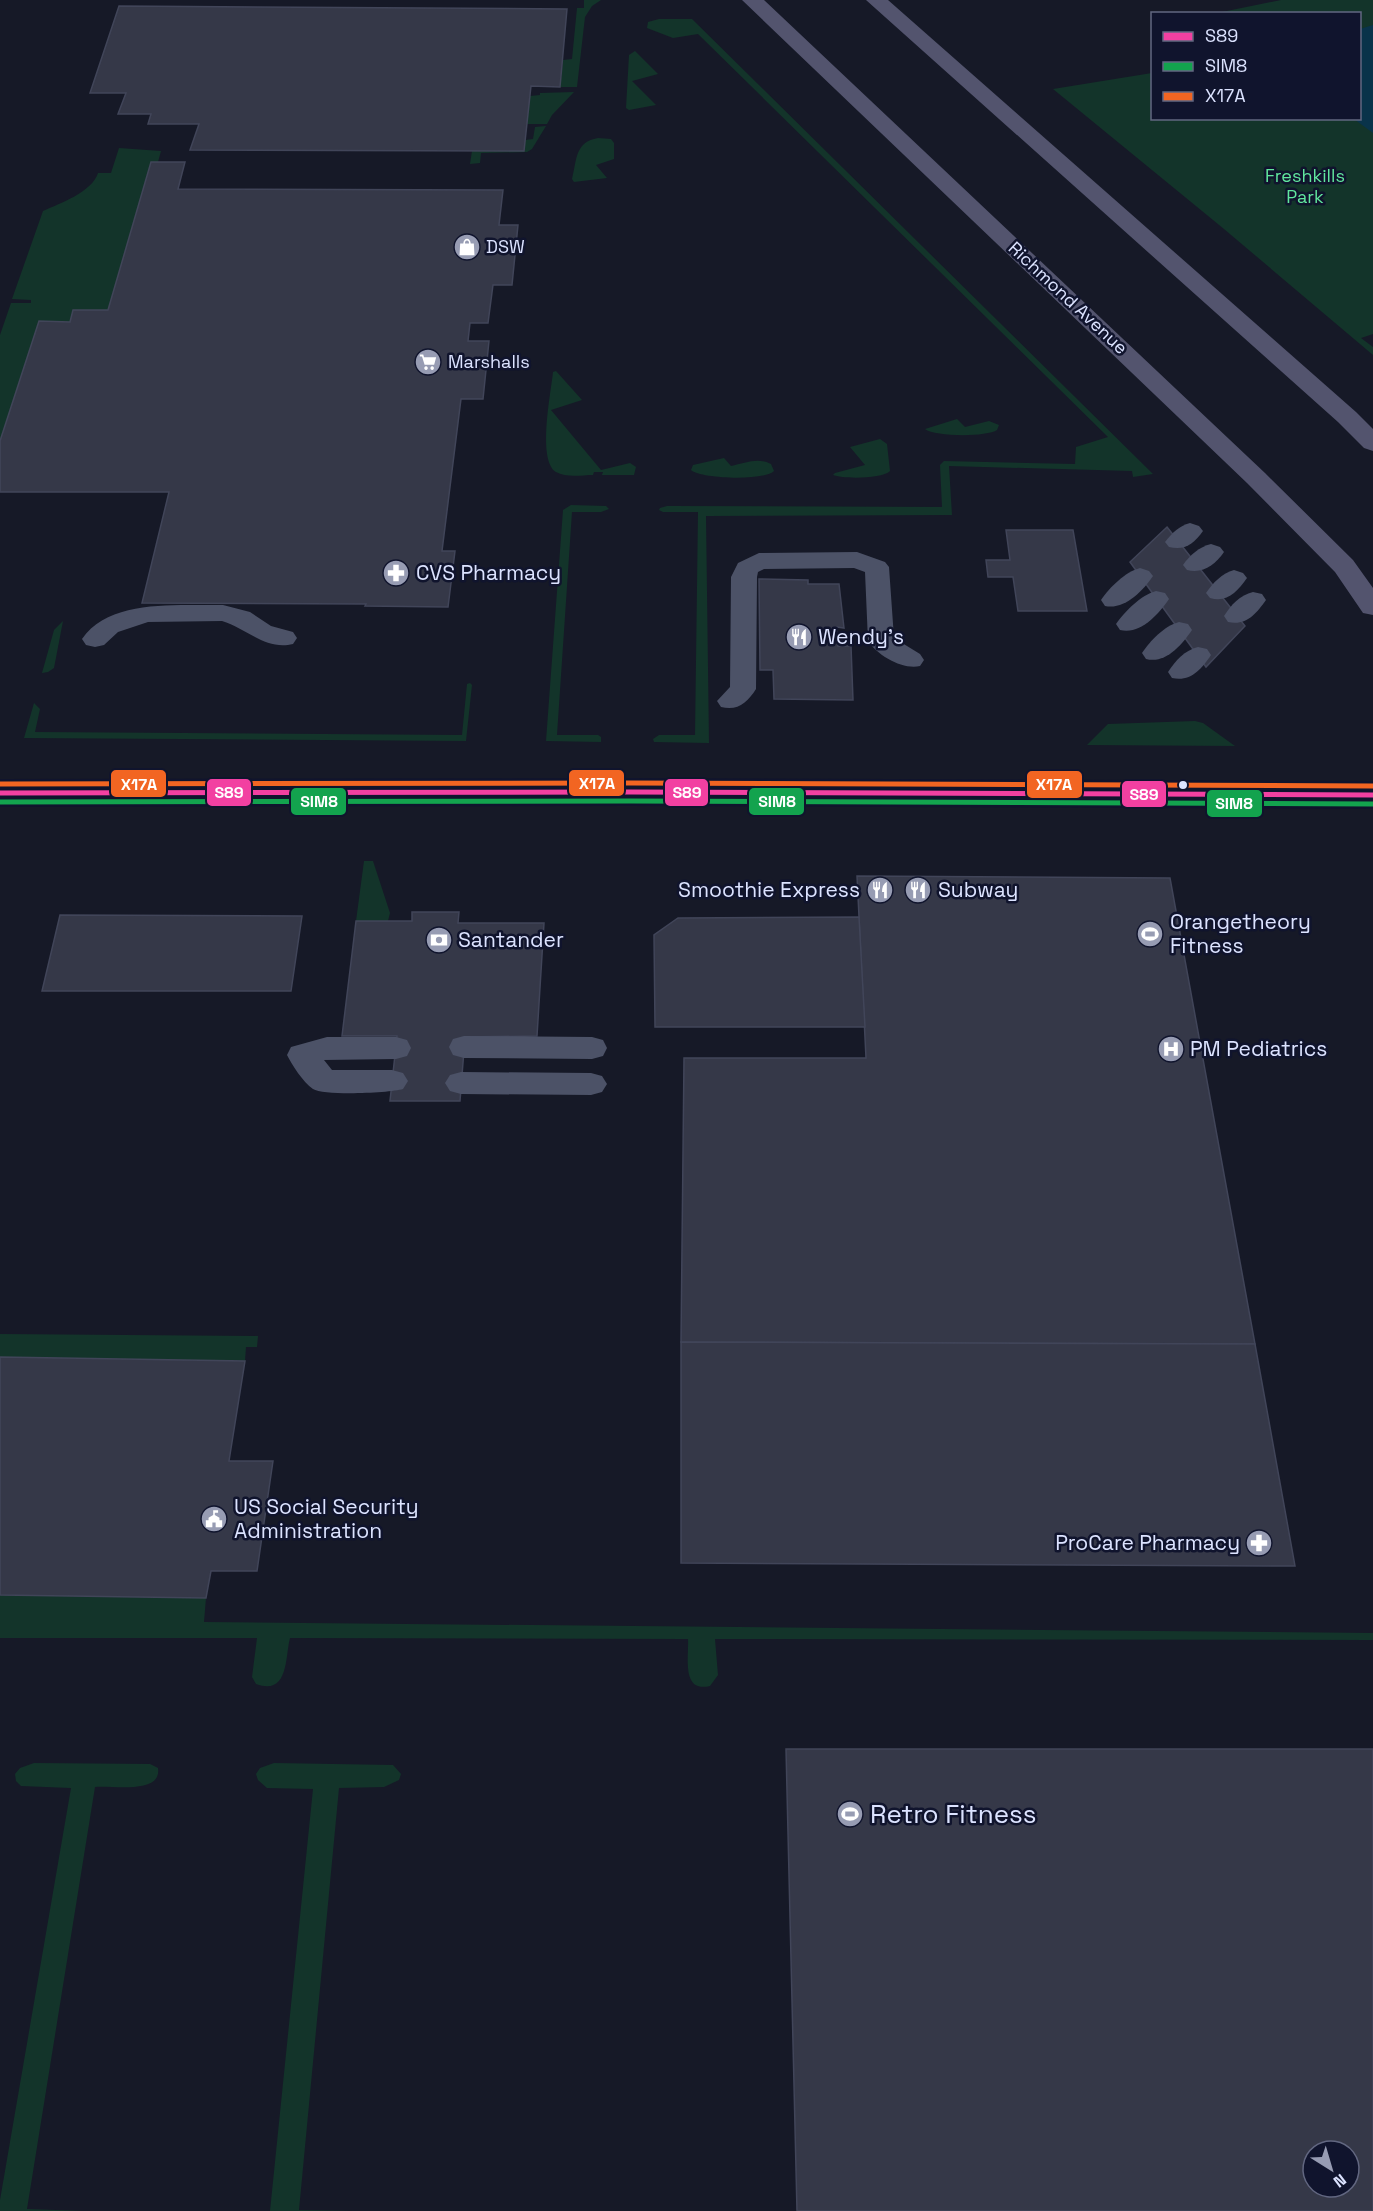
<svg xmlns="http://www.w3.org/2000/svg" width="1373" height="2211" viewBox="0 0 1373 2211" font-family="'Space Grotesk',sans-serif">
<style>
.green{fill:#13342a}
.water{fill:#09334a}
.building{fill:#353848;stroke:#414559;stroke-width:1.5;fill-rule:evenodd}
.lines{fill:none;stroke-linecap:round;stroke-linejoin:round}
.lane{fill:#4c5267;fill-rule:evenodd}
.secondary{fill:#4f566d;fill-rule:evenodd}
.primary{fill:#53546e;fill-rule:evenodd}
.bus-1-casing{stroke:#10142d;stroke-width:10}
.bus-2-casing{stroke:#10142d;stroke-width:10}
.bus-3-casing{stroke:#10142d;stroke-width:10}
.bus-1{stroke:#f240a1;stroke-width:5}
.bus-2{stroke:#13a34e;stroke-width:5}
.bus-3{stroke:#f26522;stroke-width:5}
.bus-dot{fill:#dce3ff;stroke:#10142d;stroke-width:2}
.labels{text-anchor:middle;stroke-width:5;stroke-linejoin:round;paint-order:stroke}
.far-park-label{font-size:18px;fill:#61e79e;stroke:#10142d}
.far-poi-label{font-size:18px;fill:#dce3ff;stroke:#10142d;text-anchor:start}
.far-street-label{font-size:18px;fill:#dce3ff;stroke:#10142d}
.poi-label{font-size:21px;fill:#dce3ff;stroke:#10142d;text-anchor:start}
.near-poi-label{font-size:26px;fill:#dce3ff;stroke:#10142d;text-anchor:start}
.line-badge{stroke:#10142d;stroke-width:2}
.badge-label{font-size:16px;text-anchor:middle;font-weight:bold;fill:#fff}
</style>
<rect width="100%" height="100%" fill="#161927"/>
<g class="green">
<path d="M 584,0 L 601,0 L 592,6 L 585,17 L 577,87 L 560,87 L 563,60 L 572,59 L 577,8 L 584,8 Z"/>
<path d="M 1281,0 L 1373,0 L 1373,334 L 1361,338 L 1373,347 L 1373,355 L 1224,229 L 1053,89 L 1152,73 L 1152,118 L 1360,118 L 1360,14 L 1217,13 Z"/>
<path d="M 659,19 L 692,19 L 1153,474 L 1133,477 L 1132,471 L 949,466 L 952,515 L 706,516 L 709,743 L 654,742 L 653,739 L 659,735 L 695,735 L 698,512 L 663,512 L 659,510 L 660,508 L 667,506 L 942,507 L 940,465 L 944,461 L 1075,464 L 1076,447 L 1108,437 L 698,34 L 673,38 L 647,28 L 648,22 Z"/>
<path d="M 635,51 L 658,74 L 632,81 L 656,105 L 629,110 L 626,108 L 629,55 Z"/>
<path d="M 574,92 L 552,115 L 547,124 L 527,124 L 530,96 L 540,95 L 540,93 Z"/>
<path d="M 546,126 L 532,149 L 527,152 L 481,153 L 480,163 L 470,164 L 472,151 L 524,151 L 525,140 L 533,139 L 535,127 Z"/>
<path d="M 598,138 L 611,139 L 614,143 L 614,159 L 596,165 L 607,178 L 574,182 L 572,179 C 577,159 575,142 598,138 Z"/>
<path d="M 119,148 L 161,151 L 158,162 L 151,162 L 108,310 L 74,310 L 70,322 L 39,322 L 0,441 L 0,335 L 11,303 L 31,303 L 31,300 L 12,299 L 43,211 C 61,203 92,192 98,173 L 111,173 Z"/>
<path d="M 556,371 L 582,400 L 551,410 L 601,470 L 630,463 L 636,467 L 634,475 L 602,475 L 603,472 L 594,472 L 593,475 C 582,475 566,478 556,472 C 537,460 551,393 553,372 Z"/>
<path d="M 957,419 L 965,427 L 989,421 L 999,425 L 997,430 C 987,437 935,437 925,429 Z"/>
<path d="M 880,439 L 887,444 L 890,471 C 882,479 843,479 833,475 L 835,473 L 865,465 L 850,447 Z"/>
<path d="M 724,458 L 731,466 C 745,463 758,457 771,464 L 774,471 C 765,481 701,479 691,470 L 693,465 Z"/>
<path d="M 571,505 L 606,506 L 609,509 L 601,512 L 572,512 L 557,735 L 598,735 L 601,737 L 601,742 L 546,741 L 563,510 Z"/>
<path d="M 63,621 L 54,668 L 48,672 L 42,673 L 54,630 Z"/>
<path d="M 470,683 L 472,685 L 466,741 L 24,738 L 34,703 L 40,709 L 35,732 L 462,735 L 467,684 Z"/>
<path d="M 1195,721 L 1203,723 L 1235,746 L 1087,745 L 1108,724 Z"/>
<path d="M 364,861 L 373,861 L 390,913 L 388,921 L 356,921 Z"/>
<path d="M 0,1334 L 258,1336 L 257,1347 L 246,1347 L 245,1361 L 0,1357 Z"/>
<path d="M 0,1595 L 206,1598 L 204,1622 L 1373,1633 L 1373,1640 L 715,1639 L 718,1675 L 710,1686 C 681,1693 689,1656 688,1639 L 290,1638 C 285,1657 289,1696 256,1684 L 252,1677 L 257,1638 L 0,1638 Z"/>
<path d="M 34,1763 L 150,1764 L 158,1768 C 162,1795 112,1785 95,1787 L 27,2209 L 84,2211 L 0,2211 L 0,2200 L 71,1788 L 21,1786 L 16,1781 L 15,1774 L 20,1768 Z"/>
<path d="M 274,1763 L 393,1765 L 401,1774 L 399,1780 L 384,1787 L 339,1788 L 299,2210 L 353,2211 L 270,2211 L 313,1789 L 267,1788 L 258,1780 L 256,1774 L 260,1768 Z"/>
</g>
<path class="water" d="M 1373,25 L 1373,133 L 1354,119 L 1360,118 L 1360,29 Z"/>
<g class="building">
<path d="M 119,6 L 567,9 L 560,87 L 531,86 L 524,151 L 190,150 L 199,124 L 148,124 L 151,114 L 118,114 L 126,93 L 90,93 Z"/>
<path d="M 151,162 L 185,162 L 178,189 L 503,190 L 499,225 L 518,225 L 512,285 L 493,285 L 488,323 L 470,323 L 468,341 L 489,341 L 483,399 L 461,399 L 442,551 L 455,551 L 448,607 L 365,606 L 366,604 L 142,603 L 169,492 L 0,492 L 0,441 L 39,321 L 70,322 L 73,310 L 108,310 Z"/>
<path d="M 1167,527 L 1245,626 L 1206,667 L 1130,562 Z"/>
<path d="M 1006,530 L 1073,530 L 1087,611 L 1018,611 L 1013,577 L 988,577 L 986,560 L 1010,560 Z"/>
<path d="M 759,579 L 808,580 L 808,584 L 839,584 L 844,628 L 837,627 L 838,646 L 851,646 L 853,700 L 774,699 L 773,670 L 760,670 Z"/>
<path d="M 857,876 L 1170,878 L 1255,1344 L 681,1342 L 684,1058 L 866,1058 Z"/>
<path d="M 412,912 L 459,912 L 458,923 L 544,923 L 537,1036 L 465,1037 L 460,1101 L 390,1101 L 397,1036 L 342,1036 L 356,921 L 412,921 Z"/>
<path d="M 60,915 L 302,916 L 291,991 L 42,991 Z"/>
<path d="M 859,917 L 865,1027 L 655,1027 L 654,935 L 678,918 Z"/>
<path d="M 681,1342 L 1255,1344 L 1295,1566 L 681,1563 Z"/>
<path d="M 0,1357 L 245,1361 L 229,1461 L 273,1461 L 257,1571 L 211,1571 L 206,1598 L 0,1595 Z"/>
<path d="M 786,1749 L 1373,1749 L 1373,2211 L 797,2211 ZM 1313,2151 L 1349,2151 L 1349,2187 L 1313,2187 Z"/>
</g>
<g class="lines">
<g class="lane">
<path d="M 1190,523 L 1199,526 L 1203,531 C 1194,544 1184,551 1169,547 L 1165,542 C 1172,533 1179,526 1190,523 Z"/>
<path d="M 1211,544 L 1220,547 L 1224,552 C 1215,565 1203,574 1187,570 L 1183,565 C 1190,555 1199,547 1211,544 Z"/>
<path d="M 857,552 L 885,562 L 889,567 L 894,638 L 920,654 L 924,660 L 920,666 C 903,670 878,656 868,641 L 865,572 L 854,568 L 764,569 L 758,572 L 757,577 L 756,689 C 747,703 738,711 721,707 L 717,701 L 730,687 L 731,577 L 738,563 L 759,553 Z"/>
<path d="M 1140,568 L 1149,571 L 1153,576 C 1142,592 1124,610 1105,606 L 1101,600 C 1110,587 1125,572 1140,568 Z"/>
<path d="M 1234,570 L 1243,573 L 1247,578 C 1237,592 1227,603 1210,598 L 1206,593 C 1213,583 1222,573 1234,570 Z"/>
<path d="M 1156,591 L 1165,593 L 1169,599 C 1158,615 1140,635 1120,630 L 1116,624 C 1125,611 1141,595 1156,591 Z"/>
<path d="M 1253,592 L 1262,594 L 1266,600 C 1256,614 1246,626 1228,622 L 1224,616 C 1231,605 1240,595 1253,592 Z"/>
<path d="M 223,605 L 250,612 L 271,626 L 293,632 L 297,638 L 293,644 C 266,651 246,628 222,621 L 148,622 L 118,632 L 104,645 L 95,647 L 86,645 L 82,639 C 110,598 179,606 223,605 Z"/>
<path d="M 1179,622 L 1188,624 L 1192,630 C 1181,646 1165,664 1146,659 L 1142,653 C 1150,641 1164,626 1179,622 Z"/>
<path d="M 1198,647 L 1207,649 L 1211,655 C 1201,670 1190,682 1172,678 L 1168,672 C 1175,661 1185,650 1198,647 Z"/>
<path d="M 464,1036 L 592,1037 L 603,1040 L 607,1048 L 603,1056 L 592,1059 L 464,1058 L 453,1055 L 449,1047 L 453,1039 Z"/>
<path d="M 327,1037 L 396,1037 L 407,1040 L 411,1048 L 407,1056 L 396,1059 L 324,1060 L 332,1070 L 392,1070 L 403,1073 L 408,1081 L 403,1089 C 390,1093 324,1096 313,1089 C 303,1082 292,1065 287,1055 L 291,1047 Z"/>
<path d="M 461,1072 L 591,1073 L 602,1076 L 607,1084 L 602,1092 L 591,1095 L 461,1094 L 450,1091 L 445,1083 L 450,1075 Z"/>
</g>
<path class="secondary" d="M 630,783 L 1373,786 L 1373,804 L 630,801 L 0,802 L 0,784 Z"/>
<g class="primary">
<path d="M 742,0 L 764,0 L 1265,473 L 1353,560 L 1373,588 L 1373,615 L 1363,613 L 1335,572 L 1247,483 Z"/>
<path d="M 866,0 L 888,0 L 1356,412 L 1373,429 L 1373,451 L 1364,448 L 1338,422 Z"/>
</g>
<defs>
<path id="bus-1" d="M 0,793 L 630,792 L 1373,795"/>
<path id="bus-2" d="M 0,802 L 630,801 L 1373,804"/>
<path id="bus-3" d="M 0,784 L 630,783 L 1373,786"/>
</defs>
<use href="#bus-1" class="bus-1-casing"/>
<use href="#bus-2" class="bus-2-casing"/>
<use href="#bus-3" class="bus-3-casing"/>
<use href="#bus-1" class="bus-1"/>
<use href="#bus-2" class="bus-2"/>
<use href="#bus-3" class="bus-3"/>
</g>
<defs>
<symbol id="shop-disc" viewBox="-11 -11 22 22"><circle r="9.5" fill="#979cb3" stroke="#10142d"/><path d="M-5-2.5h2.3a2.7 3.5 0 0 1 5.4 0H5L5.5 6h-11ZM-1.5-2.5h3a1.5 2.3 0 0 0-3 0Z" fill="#fff"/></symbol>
<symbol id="supermarket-disc" viewBox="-11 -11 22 22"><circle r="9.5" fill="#979cb3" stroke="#10142d"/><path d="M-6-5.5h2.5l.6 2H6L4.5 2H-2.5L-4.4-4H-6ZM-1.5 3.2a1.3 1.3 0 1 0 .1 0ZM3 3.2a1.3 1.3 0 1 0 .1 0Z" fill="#fff"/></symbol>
<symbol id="pharmacy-disc" viewBox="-11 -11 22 22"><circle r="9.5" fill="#979cb3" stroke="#10142d"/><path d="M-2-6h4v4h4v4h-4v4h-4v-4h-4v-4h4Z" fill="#fff"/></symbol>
<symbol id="restaurant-disc" viewBox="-11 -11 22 22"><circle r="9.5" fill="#979cb3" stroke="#10142d"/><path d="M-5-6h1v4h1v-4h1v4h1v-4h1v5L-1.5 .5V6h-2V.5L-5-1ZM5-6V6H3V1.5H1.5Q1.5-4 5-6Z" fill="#fff"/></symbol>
<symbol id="stadium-disc" viewBox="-11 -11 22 22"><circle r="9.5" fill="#979cb3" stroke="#10142d"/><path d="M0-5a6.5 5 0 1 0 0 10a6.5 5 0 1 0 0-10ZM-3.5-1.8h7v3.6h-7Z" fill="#fff"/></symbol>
<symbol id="bank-disc" viewBox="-11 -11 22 22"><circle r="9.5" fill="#979cb3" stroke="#10142d"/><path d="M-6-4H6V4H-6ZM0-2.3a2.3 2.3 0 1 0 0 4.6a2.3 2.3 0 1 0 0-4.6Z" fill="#fff"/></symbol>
<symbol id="hospital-disc" viewBox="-11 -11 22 22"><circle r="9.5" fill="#979cb3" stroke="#10142d"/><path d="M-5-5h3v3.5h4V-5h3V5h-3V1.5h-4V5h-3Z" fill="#fff"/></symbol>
<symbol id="civic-disc" viewBox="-11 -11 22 22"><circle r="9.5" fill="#979cb3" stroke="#10142d"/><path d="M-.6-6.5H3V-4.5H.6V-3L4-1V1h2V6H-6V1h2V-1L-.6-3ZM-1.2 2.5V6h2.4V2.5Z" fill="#fff"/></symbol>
</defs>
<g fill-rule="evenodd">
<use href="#shop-disc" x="452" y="232" width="30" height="30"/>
<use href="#supermarket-disc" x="413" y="347" width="30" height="30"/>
<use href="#pharmacy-disc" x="381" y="558" width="30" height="30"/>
<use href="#restaurant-disc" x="784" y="622" width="30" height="30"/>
<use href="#restaurant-disc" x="865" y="875" width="30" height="30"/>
<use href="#restaurant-disc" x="903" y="875" width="30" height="30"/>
<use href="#stadium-disc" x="1135" y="919" width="30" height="30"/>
<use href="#bank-disc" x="424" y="925" width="30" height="30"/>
<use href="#hospital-disc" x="1156" y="1034" width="30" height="30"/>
<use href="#civic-disc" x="199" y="1504" width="30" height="30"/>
<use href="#pharmacy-disc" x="1244" y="1528" width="30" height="30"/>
<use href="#stadium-disc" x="835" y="1799" width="30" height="30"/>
</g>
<circle class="bus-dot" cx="1183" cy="785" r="5"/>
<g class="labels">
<g class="far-park-label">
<text x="1305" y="182">Freshkills<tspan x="1305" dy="21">Park</tspan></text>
</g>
<g class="far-poi-label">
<text x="486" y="253">DSW</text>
<text x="448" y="368">Marshalls</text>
</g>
<g class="far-street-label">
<text transform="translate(1068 298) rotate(43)" y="6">Richmond Avenue</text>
</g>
<g class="poi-label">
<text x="416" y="580">CVS Pharmacy</text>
<text x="818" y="644">Wendy's</text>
<text x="860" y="897" text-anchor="end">Smoothie Express</text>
<text x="938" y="897">Subway</text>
<text x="1170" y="929">Orangetheory<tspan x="1170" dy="24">Fitness</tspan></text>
<text x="458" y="947">Santander</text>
<text x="1190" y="1056">PM Pediatrics</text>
<text x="234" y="1514">US Social Security<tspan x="234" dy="24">Administration</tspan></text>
<text x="1240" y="1550" text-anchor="end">ProCare Pharmacy</text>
</g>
<g class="near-poi-label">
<text x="870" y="1823">Retro Fitness</text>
</g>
</g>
<g class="line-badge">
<rect x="568" y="769" width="57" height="28" rx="6" fill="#f26522"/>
<rect x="110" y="769" width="57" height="29" rx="6" fill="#f26522"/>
<rect x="1026" y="770" width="57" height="29" rx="6" fill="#f26522"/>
<rect x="664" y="778" width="45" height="29" rx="6" fill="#f240a1"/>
<rect x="206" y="778" width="46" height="29" rx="6" fill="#f240a1"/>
<rect x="1121" y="780" width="46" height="28" rx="6" fill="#f240a1"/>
<rect x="290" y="787" width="57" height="29" rx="6" fill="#13a34e"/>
<rect x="748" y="787" width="57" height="29" rx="6" fill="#13a34e"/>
<rect x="1206" y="789" width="57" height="29" rx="6" fill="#13a34e"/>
</g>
<g class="badge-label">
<text x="597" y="789">X17A</text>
<text x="139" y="790">X17A</text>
<text x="1054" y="790">X17A</text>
<text x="687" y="798">S89</text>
<text x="229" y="798">S89</text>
<text x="1144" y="800">S89</text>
<text x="319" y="807">SIM8</text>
<text x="777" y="807">SIM8</text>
<text x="1234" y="809">SIM8</text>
</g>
<rect x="1151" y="12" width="210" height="108" fill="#10142d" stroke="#626781" stroke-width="1.5"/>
<rect x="1163" y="32" width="30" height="9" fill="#f240a1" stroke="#626781" stroke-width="1.5"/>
<text x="1205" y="42" font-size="18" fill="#dce3ff">S89</text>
<rect x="1163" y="62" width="30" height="9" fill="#13a34e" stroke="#626781" stroke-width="1.5"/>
<text x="1205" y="72" font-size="18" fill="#dce3ff">SIM8</text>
<rect x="1163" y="92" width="30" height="9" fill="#f26522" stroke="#626781" stroke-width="1.5"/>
<text x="1205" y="102" font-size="18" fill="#dce3ff">X17A</text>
<g transform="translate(1331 2169) rotate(143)"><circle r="28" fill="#10142d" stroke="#626781" stroke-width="1.5"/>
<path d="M0-4.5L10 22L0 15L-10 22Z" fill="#979cb3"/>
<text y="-9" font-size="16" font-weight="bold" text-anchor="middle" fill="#dce3ff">N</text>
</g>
</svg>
